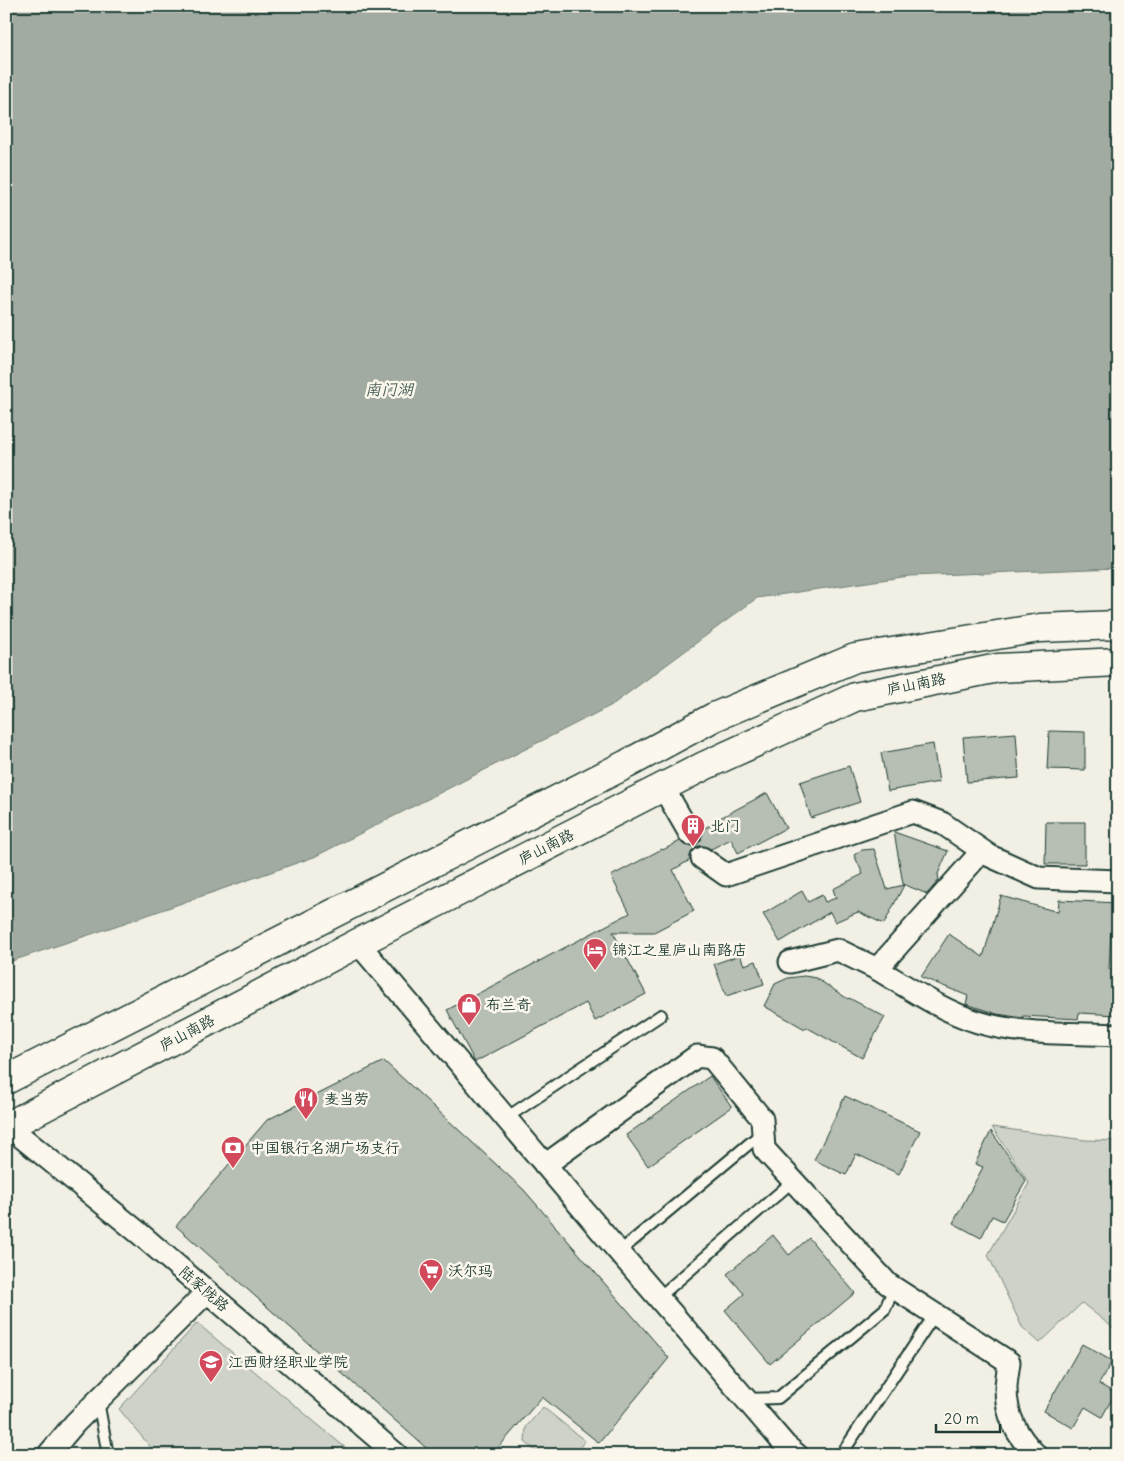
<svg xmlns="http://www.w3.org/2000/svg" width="1124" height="1461" viewBox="0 0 1124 1461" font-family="Delius,'LXGW WenKai TC',sans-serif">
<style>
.green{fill:#cfd2c8;stroke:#77887e}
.water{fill:#a2aba1;stroke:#6e7f75}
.building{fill:#b7beb3;stroke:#1f3d34}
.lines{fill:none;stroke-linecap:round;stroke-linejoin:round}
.service-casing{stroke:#1f3d34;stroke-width:14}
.minor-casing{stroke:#1f3d34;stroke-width:25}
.secondary-casing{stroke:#1f3d34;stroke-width:31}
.service{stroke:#fbf7ec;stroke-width:10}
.minor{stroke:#fbf7ec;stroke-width:21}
.secondary{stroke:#fbf7ec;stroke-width:28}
.labels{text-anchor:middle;stroke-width:5;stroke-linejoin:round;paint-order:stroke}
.street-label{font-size:15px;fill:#1f3d34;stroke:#fbf7ec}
.poi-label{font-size:15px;fill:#1f3d34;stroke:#fbf7ec;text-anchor:start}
.water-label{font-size:16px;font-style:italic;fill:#465e55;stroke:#fbf7ec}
</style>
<rect width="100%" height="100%" fill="#f2f0e5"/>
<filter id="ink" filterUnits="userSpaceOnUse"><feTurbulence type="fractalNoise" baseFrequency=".02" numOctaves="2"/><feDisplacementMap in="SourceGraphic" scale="10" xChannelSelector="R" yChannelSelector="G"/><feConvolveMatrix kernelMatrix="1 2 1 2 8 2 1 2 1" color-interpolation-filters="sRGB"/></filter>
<g filter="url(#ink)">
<g class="green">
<path d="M 992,1127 L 1085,1140 L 1118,1141 L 1118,1332 L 1082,1303 L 1040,1343 L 1022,1327 L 988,1255 L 1029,1183 Z"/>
<path d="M 197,1323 L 354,1455 L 157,1455 L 119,1409 Z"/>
<path d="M 543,1407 L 585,1441 L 573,1455 L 540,1455 L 525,1442 L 526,1427 Z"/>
</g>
<path class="water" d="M 6,6 L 1118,6 L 1118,568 L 909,576 L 757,598 L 612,705 L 314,857 L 139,918 L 6,963 Z"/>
<g class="building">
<path d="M 1049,731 L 1085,732 L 1085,770 L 1047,769 Z"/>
<path d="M 1016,733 L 1019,778 L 967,782 L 963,737 Z"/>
<path d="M 933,744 L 939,782 L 888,791 L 881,753 Z"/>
<path d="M 849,766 L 860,802 L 811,818 L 800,782 Z"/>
<path d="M 767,793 L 786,828 L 738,853 L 731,839 L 711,849 L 704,846 L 697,846 L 692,851 L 690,856 L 690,860 L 673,870 L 694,911 L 654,932 L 613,932 L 646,994 L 595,1021 L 586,1003 L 475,1062 L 447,1010 L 630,913 L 611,876 L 662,849 L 663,850 L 680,841 L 684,845 L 689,846 L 696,845 L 701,840 L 702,835 L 701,830 L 720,820 L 720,818 Z"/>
<path d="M 1046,822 L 1085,822 L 1085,864 L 1045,864 Z"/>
<path d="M 894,832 L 948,851 L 938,874 L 939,880 L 927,894 L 903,884 Z"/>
<path d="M 874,849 L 887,889 L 904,885 L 884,924 L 858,912 L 835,922 L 830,912 L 780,942 L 763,914 L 802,891 L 808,902 L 822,895 L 825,902 L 836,898 L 833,889 L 863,874 L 854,855 L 862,850 Z"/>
<path d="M 1001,896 L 1058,912 L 1059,900 L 1118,903 L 1118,930 L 1111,930 L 1109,969 L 1118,969 L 1118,1015 L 1079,1013 L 1078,1019 L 1023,1016 L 1023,1018 L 997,1014 L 966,1004 L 968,996 L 921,977 L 949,934 L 983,957 Z"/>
<path d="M 740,955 L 744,965 L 756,961 L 764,984 L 726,996 L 714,964 Z"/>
<path d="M 804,976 L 816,978 L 848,999 L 849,998 L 885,1017 L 862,1058 L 806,1027 L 805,1029 L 764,1006 L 775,984 L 788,978 Z"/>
<path d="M 384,1061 L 524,1190 L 669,1358 L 599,1443 L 542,1397 L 492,1455 L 434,1455 L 176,1226 L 267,1120 Z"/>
<path d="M 710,1076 L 732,1107 L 648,1166 L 626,1135 Z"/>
<path d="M 845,1096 L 920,1131 L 899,1174 L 856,1154 L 846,1175 L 814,1160 Z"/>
<path d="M 991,1131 L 1026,1181 L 1003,1221 L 992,1216 L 981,1238 L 953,1223 L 983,1167 L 975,1164 Z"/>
<path d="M 773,1235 L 789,1255 L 809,1238 L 855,1293 L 770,1364 L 725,1310 L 744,1294 L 727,1274 Z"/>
<path d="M 1082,1344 L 1112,1361 L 1099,1384 L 1115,1393 L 1102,1417 L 1085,1407 L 1073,1428 L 1044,1411 Z"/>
</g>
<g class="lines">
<defs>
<g id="service">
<path d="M 506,1118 L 661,1015"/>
<path d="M 619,1252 L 762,1133"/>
<path d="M 658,1298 L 793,1181"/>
<path d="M 746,1399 L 778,1398 L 885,1309 L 894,1288"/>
<path d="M 98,1401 L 108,1455"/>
<path d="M 841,1455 L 935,1314"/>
</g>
<g id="minor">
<path d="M 663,787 L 690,834"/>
<path d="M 982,851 L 877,969 C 909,988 942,1011 978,1022 C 1019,1035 1075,1033 1118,1035"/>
<path d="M 702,858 L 726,875 L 913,812 L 942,823 L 990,856 L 1039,878 L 1118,881"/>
<path d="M 358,943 L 613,1245 L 786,1446 L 797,1455"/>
<path d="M 790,962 L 838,950 L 877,969"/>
<path d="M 8,1126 L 139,1233 L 397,1455"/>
<path d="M 545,1165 L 697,1056 L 712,1058 L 762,1119 L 764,1149 L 888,1284 L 1009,1362 C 1008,1371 1006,1380 1006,1389 C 1006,1416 1017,1436 1036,1455"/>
<path d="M 48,1455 L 75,1423 L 207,1292"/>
</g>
<g id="secondary">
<path d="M 6,1080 L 627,764 L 714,717 L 855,658 L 1040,628 L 1118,625"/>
<path d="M 6,1127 L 358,943 L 663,787 L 704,766 L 855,697 L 998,668 L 1118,662"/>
</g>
</defs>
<use href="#service" class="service-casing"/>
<use href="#minor" class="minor-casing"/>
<use href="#secondary" class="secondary-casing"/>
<use href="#service" class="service"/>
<use href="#minor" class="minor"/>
<use href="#secondary" class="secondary"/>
</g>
</g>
<defs>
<symbol id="building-pin" viewBox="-11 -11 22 30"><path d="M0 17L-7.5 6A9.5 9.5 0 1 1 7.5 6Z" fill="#d1495b" stroke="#fbf7ec"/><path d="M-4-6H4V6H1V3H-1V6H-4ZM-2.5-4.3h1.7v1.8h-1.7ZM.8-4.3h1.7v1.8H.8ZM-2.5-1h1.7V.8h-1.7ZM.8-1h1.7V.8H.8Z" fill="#fff"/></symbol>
<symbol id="hotel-pin" viewBox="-11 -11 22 30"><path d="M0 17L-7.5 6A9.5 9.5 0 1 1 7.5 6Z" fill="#d1495b" stroke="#fbf7ec"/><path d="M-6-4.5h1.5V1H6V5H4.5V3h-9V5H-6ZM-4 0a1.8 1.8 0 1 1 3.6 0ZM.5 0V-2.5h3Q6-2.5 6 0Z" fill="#fff"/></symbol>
<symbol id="shop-pin" viewBox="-11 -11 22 30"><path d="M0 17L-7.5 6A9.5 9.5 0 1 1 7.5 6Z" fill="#d1495b" stroke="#fbf7ec"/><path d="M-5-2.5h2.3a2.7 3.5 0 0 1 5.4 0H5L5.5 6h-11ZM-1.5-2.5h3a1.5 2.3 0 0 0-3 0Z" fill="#fff"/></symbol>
<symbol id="restaurant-pin" viewBox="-11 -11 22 30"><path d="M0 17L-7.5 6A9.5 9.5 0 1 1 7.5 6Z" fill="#d1495b" stroke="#fbf7ec"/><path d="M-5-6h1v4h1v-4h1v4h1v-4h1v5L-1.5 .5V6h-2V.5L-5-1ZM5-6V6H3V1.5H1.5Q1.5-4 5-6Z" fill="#fff"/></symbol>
<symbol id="bank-pin" viewBox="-11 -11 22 30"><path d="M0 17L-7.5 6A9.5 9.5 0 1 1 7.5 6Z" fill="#d1495b" stroke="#fbf7ec"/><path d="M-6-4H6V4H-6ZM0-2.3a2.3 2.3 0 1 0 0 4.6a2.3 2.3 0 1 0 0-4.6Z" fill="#fff"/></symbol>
<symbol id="supermarket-pin" viewBox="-11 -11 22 30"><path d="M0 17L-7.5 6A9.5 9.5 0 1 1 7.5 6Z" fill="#d1495b" stroke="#fbf7ec"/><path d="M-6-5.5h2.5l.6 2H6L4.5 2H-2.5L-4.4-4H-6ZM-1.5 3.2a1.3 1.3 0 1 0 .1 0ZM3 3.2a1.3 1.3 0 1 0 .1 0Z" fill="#fff"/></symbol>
<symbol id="university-pin" viewBox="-11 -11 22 30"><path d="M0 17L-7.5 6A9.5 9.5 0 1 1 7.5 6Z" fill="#d1495b" stroke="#fbf7ec"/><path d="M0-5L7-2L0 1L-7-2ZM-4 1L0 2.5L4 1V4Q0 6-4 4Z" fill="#fff"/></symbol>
</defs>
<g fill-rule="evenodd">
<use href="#building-pin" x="679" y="812" width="28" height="38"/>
<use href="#hotel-pin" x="581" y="936" width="28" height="38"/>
<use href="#shop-pin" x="455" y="991" width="28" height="38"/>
<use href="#restaurant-pin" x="292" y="1085" width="28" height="38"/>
<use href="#bank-pin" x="219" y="1134" width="28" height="38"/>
<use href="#supermarket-pin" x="417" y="1257" width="28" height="38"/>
<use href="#university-pin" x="197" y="1348" width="28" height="38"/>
</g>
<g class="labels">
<g class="street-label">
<text transform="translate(916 684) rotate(-11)" y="5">庐山南路</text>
<text transform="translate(546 847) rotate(-27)" y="5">庐山南路</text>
<text transform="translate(187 1033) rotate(-28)" y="5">庐山南路</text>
<text transform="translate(204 1289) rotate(41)" y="5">陆家陇路</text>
</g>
<g class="poi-label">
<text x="710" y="831">北门</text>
<text x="612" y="955">锦江之星庐山南路店</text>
<text x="486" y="1010">布兰奇</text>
<text x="324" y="1104">麦当劳</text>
<text x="250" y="1153">中国银行名湖广场支行</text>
<text x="448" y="1276">沃尔玛</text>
<text x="228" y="1367">江西财经职业学院</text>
</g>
<g class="water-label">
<text x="389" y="395">南门湖</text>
</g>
</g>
<rect width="1124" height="1461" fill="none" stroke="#fbf7ec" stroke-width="25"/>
<rect x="12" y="12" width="1099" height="1436" fill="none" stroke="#1f3d34" stroke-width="2" filter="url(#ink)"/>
<path d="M936 1424v8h64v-8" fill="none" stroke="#1f3d34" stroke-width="2.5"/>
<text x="944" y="1424" font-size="15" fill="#1f3d34" stroke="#fbf7ec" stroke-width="4" paint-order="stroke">20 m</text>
</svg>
